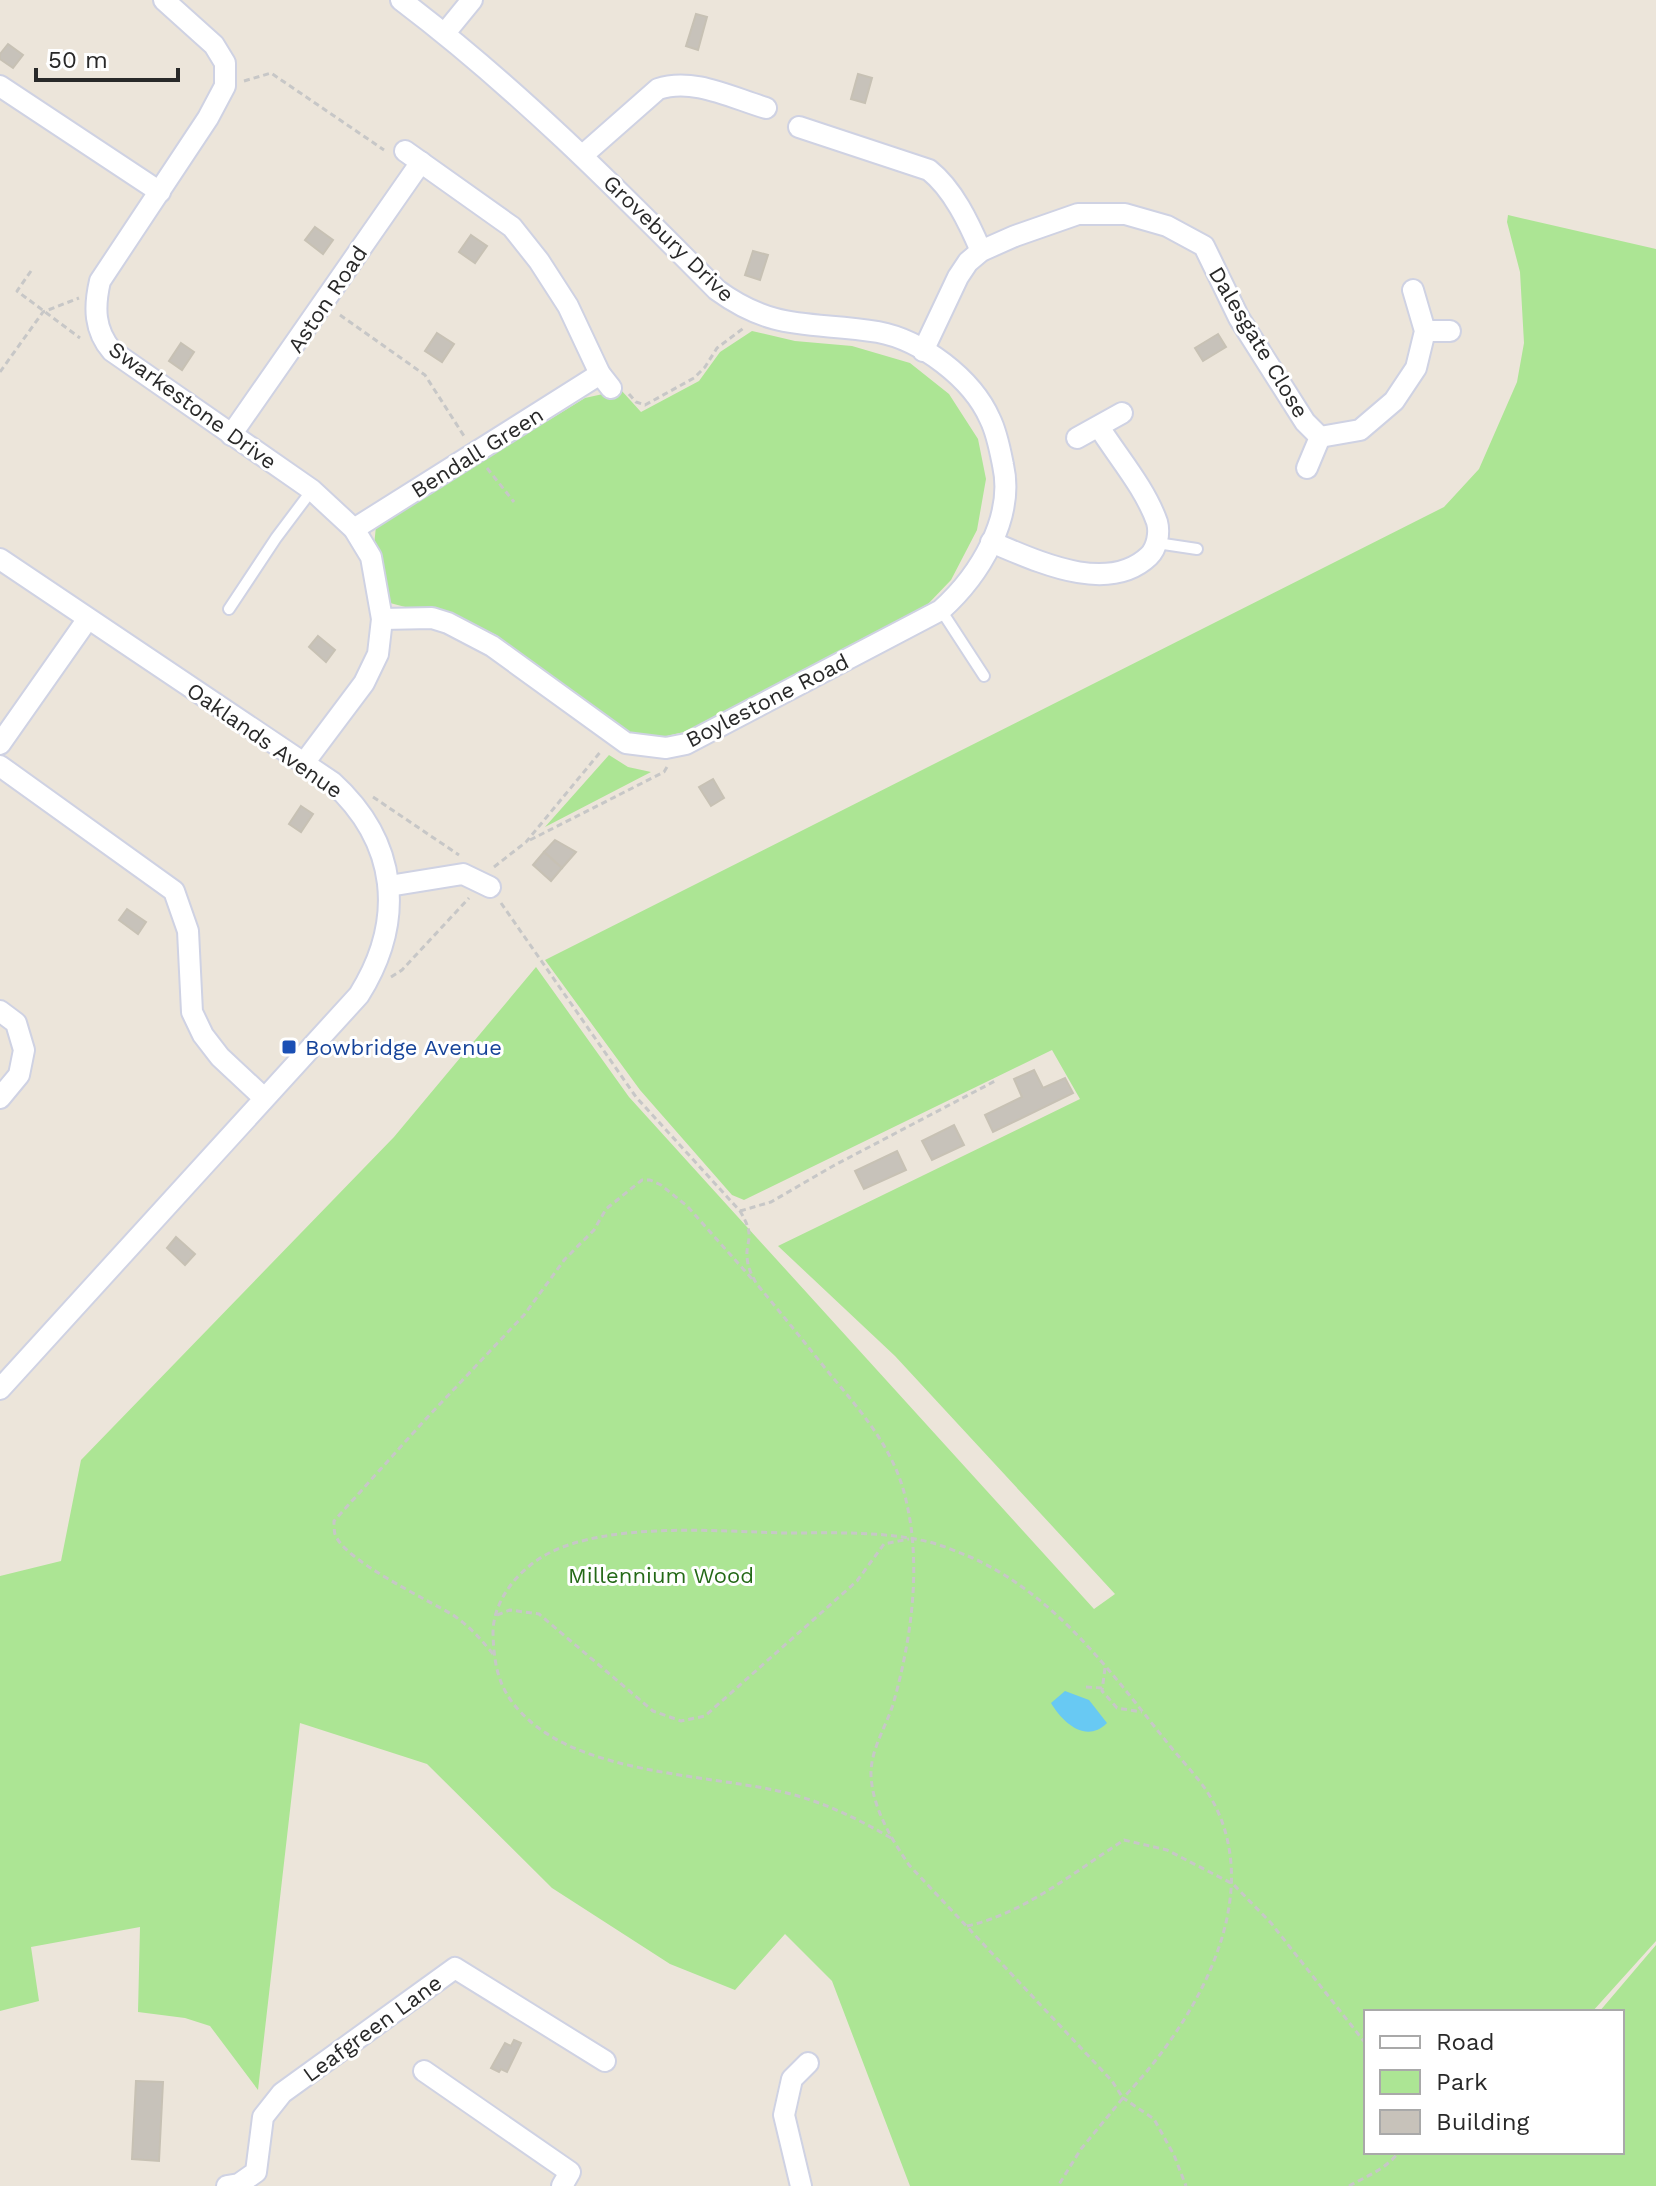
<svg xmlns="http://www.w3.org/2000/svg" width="1656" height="2186" viewBox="0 0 1656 2186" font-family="'Work Sans',sans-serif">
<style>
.green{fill:#ace594}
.water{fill:#68c9f3}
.building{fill:#c7c2ba;stroke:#c7c1b4;stroke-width:2}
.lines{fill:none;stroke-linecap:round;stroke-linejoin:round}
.lane-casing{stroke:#cfd2e3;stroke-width:14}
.street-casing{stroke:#cfd2e3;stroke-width:24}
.path{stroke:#c7c7c7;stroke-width:3;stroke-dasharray:6 4;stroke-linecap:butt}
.lane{stroke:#fff;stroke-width:10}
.street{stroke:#fff;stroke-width:20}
.transit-dot{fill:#1a4fb4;stroke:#fff;stroke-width:3}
.labels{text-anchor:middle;stroke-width:6;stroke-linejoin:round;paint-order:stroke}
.street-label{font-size:22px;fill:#292929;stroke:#fff}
.transit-label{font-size:22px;fill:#164399;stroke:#fff;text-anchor:start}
.park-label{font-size:22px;fill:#246917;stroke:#fff}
</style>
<rect width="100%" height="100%" fill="#ece5da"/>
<g class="green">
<path d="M 1508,215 L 1656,249 L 1656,1941 L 1592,2012 L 1366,2012 L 1366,2152 L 1622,2152 L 1622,2012 L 1599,2012 L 1656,1945 L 1656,2186 L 910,2186 L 832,1981 L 785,1934 L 735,1990 L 670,1964 L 552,1888 L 427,1764 L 300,1723 L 258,2090 L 210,2026 L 185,2018 L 138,2012 L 140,1927 L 31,1947 L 39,2001 L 0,2011 L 0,1576 L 61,1561 L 81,1460 L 394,1137 L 536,967 L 629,1097 L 1094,1609 L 1115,1594 L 895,1356 L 778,1246 L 1080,1099 L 1052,1050 L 744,1200 L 732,1195 L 640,1090 L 545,960 L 1444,507 L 1479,469 L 1517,382 L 1524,343 L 1520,272 L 1507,222 Z"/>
<path d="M 752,331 L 795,341 L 852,346 L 910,363 L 949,394 L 978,439 L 986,479 L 977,530 L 951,580 L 928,604 L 697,729 L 658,738 L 630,735 L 496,635 L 452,613 L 413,609 L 390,603 L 374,546 L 376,526 L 585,398 L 621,390 L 641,412 L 699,381 L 720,352 Z"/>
<path d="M 609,755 L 628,767 L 651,772 L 545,827 Z"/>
</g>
<path class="water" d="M 1065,1691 L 1089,1700 L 1107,1723 C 1086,1744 1063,1723 1051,1703 Z"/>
<g class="building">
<path d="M 696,14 L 707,17 L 698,50 L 686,46 Z"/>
<path d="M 8,44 L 23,55 L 13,68 L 0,59 L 0,54 Z"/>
<path d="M 858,74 L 872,78 L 865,103 L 851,99 Z"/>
<path d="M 315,227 L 333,240 L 323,254 L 305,240 Z"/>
<path d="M 471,235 L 487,246 L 475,263 L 459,252 Z"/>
<path d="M 753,251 L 768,255 L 760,280 L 745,275 Z"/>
<path d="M 437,333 L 454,344 L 442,362 L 425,351 Z"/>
<path d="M 1218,334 L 1226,347 L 1203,361 L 1195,348 Z"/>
<path d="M 181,343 L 194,352 L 182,370 L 169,361 Z"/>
<path d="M 318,636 L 335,650 L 326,662 L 309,647 Z"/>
<path d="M 713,779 L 724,798 L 711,806 L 699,787 Z"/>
<path d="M 301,806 L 313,814 L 301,832 L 289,824 Z"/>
<path d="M 555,840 L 576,852 L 562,868 L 544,852 Z"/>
<path d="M 544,852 L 562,868 L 551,881 L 533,865 Z"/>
<path d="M 127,909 L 146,922 L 138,934 L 119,920 Z"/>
<path d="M 1034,1070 L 1043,1088 L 1065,1078 L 1073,1093 L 993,1132 L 985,1115 L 1022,1097 L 1014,1079 Z"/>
<path d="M 954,1125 L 964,1145 L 932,1160 L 922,1141 Z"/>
<path d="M 897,1151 L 906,1170 L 864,1189 L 855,1171 Z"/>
<path d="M 176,1237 L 195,1254 L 185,1265 L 167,1248 Z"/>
<path d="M 514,2040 L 521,2043 L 507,2072 L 501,2069 L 499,2072 L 491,2068 L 505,2043 L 511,2046 Z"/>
<path d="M 136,2081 L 163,2082 L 159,2161 L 132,2159 Z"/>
</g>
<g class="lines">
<defs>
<g id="lane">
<path d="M 1157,543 L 1197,549"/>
<path d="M 229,609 L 276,538 L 312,490"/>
<path d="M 941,610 L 984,676"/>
</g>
<g id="street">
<path d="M 164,0 L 214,45 L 225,63 L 225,86 L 208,118 L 100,281 C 94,307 94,330 112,351 L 312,490 L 354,529 L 371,557 L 382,619 L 378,654 L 364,683 L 304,763"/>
<path d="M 445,33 L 472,0"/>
<path d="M 0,86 L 160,192"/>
<path d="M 799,127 L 929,170 C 953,189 969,223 981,251"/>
<path d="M 405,151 L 512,227 L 539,261 L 568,306 L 600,374 L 611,388"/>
<path d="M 583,155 L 658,89 C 693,77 732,98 766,108"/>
<path d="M 1425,331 L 1450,331"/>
<path d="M 923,351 L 958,277 L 968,262 L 981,251 L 1015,236 L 1078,214 L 1125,214 L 1167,226 L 1204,246 L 1239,318 L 1305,422 L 1320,437 L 1360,430 L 1394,401 L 1416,368 L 1425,331 L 1413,290"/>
<path d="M 231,435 L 421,162"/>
<path d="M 1077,438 L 1122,413"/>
<path d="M 1307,468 L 1320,437"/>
<path d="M 354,529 L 600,374"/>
<path d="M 991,542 C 1035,560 1107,596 1149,556 C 1157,548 1160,533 1157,522 C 1145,488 1118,457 1099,427"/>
<path d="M 0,559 L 332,782 C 398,842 406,920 359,995 L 0,1389"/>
<path d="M 382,619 L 432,618 L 448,623 L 492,646 L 626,743 L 666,748 L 686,744 L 941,610 C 979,576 1015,518 1003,465 C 1000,450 997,433 990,419 C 972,378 921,340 878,332 C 813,321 776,333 717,290 C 616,188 516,87 401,0"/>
<path d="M 0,744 L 87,620"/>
<path d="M 0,766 L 174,891 L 188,931 L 192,1012 L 203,1035 L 220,1057 L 264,1098"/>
<path d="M 389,886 L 463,874 L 490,887"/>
<path d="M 0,1011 L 16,1023 L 24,1050 L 19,1075 L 0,1098"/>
<path d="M 424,2071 L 570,2172 L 562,2186"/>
<path d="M 227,2186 L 239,2184 L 256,2172 L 263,2117 L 282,2093 L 455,1968 L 605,2061"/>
<path d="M 801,2186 L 784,2115 L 792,2079 L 808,2063"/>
</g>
</defs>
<use href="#lane" class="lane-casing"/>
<use href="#street" class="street-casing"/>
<g class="path">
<path d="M 244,81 L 271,73 L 384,150"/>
<path d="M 31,271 L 17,291 L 80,338"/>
<path d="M 340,315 L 425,375 L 464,436"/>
<path d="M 0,372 L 43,312 L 79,298"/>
<path d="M 629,394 L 636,402 L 645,405 L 694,378 L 705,367 L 717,348 L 745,327"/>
<path d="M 487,468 L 514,502"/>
<path d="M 373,797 L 459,855"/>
<path d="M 530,840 L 664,772 L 667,767"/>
<path d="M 494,867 L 526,842 L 602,750"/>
<path d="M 501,903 L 636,1097 L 740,1211 C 758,1241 743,1239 748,1264 C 749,1270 753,1277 756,1283 C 779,1311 802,1339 825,1368 C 857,1407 893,1446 905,1496 C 922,1562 912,1636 894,1701 C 887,1726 870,1749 871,1776 C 873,1809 891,1838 909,1865 L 1112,2081 L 1123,2098 L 1081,2149 L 1058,2186"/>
<path d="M 391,977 L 402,970 L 469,898"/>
<path d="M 740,1211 L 771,1202 L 833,1166 L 995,1081"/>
<path d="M 497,1615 L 510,1610 L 539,1614 L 653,1711 L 681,1721 L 705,1716 L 857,1581 L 884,1544 L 909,1539"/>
<path d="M 493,1654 C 481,1639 469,1626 453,1615 C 428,1600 343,1560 335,1534 C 334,1532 334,1522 334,1521 L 423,1422 L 524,1315 L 565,1259 L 594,1230 L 606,1209 L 642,1180 L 650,1180 L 661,1185 L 687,1206 L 753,1280"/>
<path d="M 1105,1668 L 1102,1691 L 1117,1708 L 1142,1712"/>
<path d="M 1086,1687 L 1102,1688"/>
<path d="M 891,1838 C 853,1816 817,1799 774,1790 C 700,1775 589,1772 531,1722 C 501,1696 494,1672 493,1633 C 493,1599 520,1568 549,1553 C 611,1522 716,1531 784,1533 C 830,1533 876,1531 920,1540 C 937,1543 953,1550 968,1556 C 1056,1594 1112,1674 1170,1746 C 1182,1761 1197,1776 1208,1793 C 1271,1894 1195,2023 1123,2098 L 1154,2119 L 1174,2155 L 1186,2186"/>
<path d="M 967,1926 C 1025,1913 1074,1872 1124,1840 L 1167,1850 L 1233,1884 L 1271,1923 L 1366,2044"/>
<path d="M 1349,2186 C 1367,2176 1386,2169 1399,2152"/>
</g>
<use href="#lane" class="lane"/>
<use href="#street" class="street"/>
</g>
<rect class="transit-dot" x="281" y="1039" width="16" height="16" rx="4"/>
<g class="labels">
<g class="street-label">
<text transform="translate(669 238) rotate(44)" y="8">Grovebury Drive</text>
<text transform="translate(327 299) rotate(-56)" y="8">Aston Road</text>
<text transform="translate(1259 342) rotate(59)" y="8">Dalesgate Close</text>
<text transform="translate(193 405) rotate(36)" y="8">Swarkestone Drive</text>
<text transform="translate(477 452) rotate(-32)" y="8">Bendall Green</text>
<text transform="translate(767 700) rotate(-27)" y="8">Boylestone Road</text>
<text transform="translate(265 740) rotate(35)" y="8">Oaklands Avenue</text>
<text transform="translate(372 2028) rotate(-36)" y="8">Leafgreen Lane</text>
</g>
<g class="transit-label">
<text x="305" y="1055">Bowbridge Avenue</text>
</g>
<g class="park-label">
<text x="661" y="1583">Millennium Wood</text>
</g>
</g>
<rect x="1364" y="2010" width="260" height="144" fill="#ffffff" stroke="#a9a9a9" stroke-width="2"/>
<rect x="1380" y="2036" width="40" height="12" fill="#ffffff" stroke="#a9a9a9" stroke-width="2"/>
<text x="1436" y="2050" font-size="24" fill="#292929">Road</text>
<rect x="1380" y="2070" width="40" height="24" fill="#ace594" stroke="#a9a9a9" stroke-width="2"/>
<text x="1436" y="2090" font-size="24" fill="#292929">Park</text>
<rect x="1380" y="2110" width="40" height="24" fill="#c7c2ba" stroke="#a9a9a9" stroke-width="2"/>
<text x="1436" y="2130" font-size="24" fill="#292929">Building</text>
<path d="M36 68v12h142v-12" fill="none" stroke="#292929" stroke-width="4"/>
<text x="48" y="68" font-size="24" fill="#292929" stroke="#ffffff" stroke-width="6" paint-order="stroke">50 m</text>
</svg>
